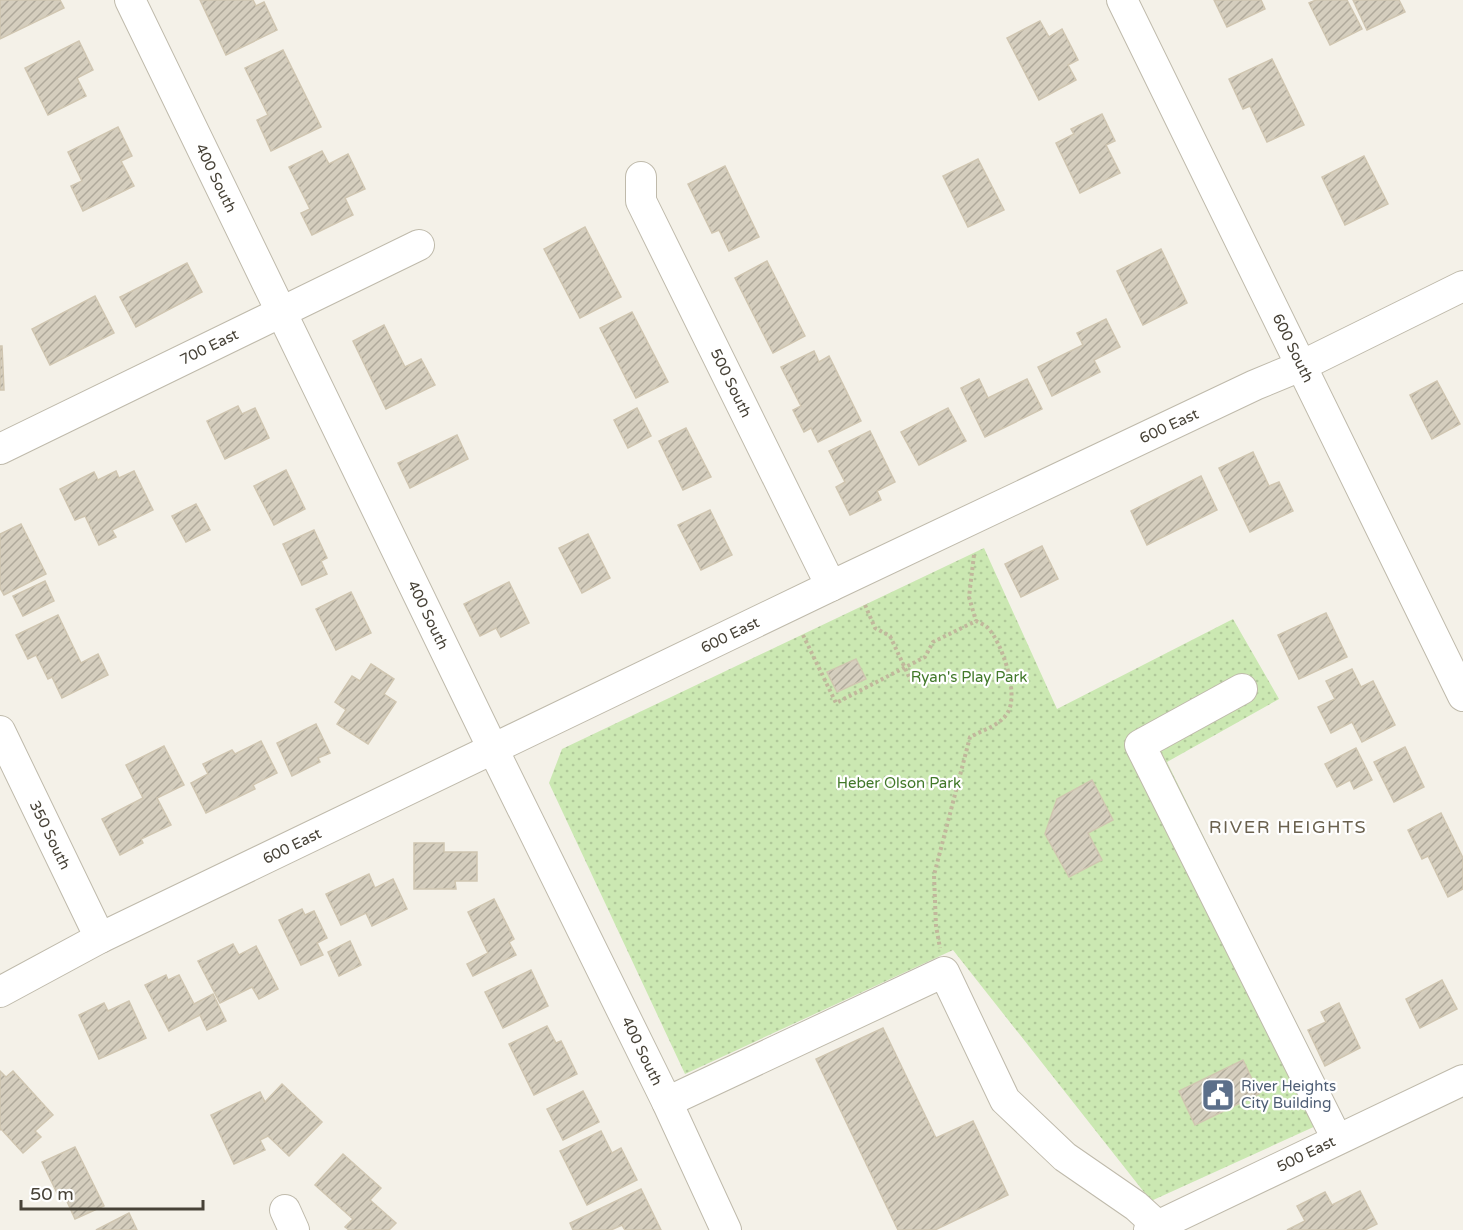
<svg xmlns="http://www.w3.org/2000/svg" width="1463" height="1230" viewBox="0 0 1463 1230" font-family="'Varela Round',sans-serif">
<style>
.park{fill:url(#park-dots)}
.building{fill:url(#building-hatch);stroke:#d0c6b1;stroke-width:1.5}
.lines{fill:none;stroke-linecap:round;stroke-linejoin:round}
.minor-casing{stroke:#bfbaab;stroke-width:32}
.path{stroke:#c1b79c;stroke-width:4;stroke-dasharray:3 3;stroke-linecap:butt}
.minor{stroke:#fff;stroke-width:30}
.labels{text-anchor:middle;stroke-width:4.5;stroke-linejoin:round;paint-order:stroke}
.street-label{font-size:15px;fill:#474237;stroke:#fff}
.park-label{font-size:15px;fill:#42792a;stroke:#fff}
.service-label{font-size:15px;fill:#4e5e75;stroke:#fff;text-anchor:start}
.quarter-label{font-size:18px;letter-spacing:1.5px;fill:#6a614e;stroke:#fff}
</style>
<defs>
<pattern id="park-dots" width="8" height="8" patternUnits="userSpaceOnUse" patternTransform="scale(1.5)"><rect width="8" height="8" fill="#cbe8b2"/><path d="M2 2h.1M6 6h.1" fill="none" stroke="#b0c89a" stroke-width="1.8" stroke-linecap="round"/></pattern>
<pattern id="building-hatch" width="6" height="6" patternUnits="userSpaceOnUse" patternTransform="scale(1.5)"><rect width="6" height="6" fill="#d5cebe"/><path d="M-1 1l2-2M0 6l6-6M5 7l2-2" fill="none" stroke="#afa99b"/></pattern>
</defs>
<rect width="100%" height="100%" fill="#f4f1e8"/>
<path class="park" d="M 984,548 L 1057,709 L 1233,619 L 1279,699 L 1167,762 L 1340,1115 L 1151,1201 L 953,950 L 685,1074 L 549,783 L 562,749 Z"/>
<g class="building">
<path d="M 0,0 L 60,0 L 64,8 L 0,39 Z"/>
<path d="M 200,0 L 253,0 L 256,6 L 264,2 L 277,30 L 226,55 Z"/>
<path d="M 1214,0 L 1261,0 L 1265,9 L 1227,27 Z"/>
<path d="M 1316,0 L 1347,0 L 1362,29 L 1330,45 L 1309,3 Z"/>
<path d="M 1353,0 L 1399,0 L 1405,12 L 1367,30 Z"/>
<path d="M 1040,21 L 1049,37 L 1062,29 L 1078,60 L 1068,65 L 1076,80 L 1039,100 L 1007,38 Z"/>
<path d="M 79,41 L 93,70 L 77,78 L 86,96 L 48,115 L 25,68 Z"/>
<path d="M 283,50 L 321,127 L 271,151 L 257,120 L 268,115 L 245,68 Z"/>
<path d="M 1272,59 L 1304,125 L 1267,142 L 1250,106 L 1243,109 L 1229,79 Z"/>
<path d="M 1102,114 L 1115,141 L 1106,145 L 1120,173 L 1080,193 L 1056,143 L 1074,134 L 1071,129 Z"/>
<path d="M 118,127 L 132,156 L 121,161 L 134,186 L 83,211 L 71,186 L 82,181 L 68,152 Z"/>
<path d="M 322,151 L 329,164 L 348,154 L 365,189 L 345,198 L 353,215 L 312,235 L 301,213 L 310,209 L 289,167 Z"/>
<path d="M 1364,156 L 1388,204 L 1345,225 L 1322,177 Z"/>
<path d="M 978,159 L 1004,210 L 968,227 L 943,176 Z"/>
<path d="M 725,166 L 759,237 L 729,251 L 719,230 L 712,233 L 688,184 Z"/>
<path d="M 585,227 L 621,297 L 580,318 L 544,249 Z"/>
<path d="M 1161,249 L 1187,303 L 1143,325 L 1117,271 Z"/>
<path d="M 767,261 L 805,336 L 773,353 L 735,278 Z"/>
<path d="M 187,263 L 202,292 L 136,327 L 120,297 Z"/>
<path d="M 95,296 L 114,333 L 50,365 L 32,329 Z"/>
<path d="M 632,312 L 668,382 L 636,398 L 600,328 Z"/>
<path d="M 1106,319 L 1120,347 L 1094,360 L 1100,372 L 1052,396 L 1038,367 L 1083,345 L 1077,333 Z"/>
<path d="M 384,325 L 405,367 L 421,359 L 435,385 L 386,409 L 353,341 Z"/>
<path d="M 0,346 L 2,346 L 4,390 L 0,390 Z"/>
<path d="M 814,351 L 819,362 L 829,356 L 861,421 L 818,442 L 811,428 L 804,432 L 793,410 L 801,406 L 781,367 Z"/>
<path d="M 979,379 L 988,398 L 1027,379 L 1042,409 L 985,437 L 961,388 Z"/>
<path d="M 1437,381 L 1460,424 L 1432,439 L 1410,395 Z"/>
<path d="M 238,406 L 242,414 L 255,408 L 269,438 L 225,459 L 207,421 Z"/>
<path d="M 637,408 L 651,436 L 628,448 L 614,420 Z"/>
<path d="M 948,408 L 966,441 L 919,465 L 901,432 Z"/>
<path d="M 686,428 L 711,477 L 683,490 L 659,441 Z"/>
<path d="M 870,431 L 895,482 L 877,491 L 881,500 L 850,515 L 836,487 L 845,482 L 829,451 Z"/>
<path d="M 457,435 L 468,459 L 410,488 L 398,463 Z"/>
<path d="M 1253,452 L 1269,486 L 1279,482 L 1293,511 L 1250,532 L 1219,468 Z"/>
<path d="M 286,470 L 305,509 L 274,525 L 254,486 Z"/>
<path d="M 116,471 L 119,478 L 134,471 L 153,510 L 112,530 L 116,537 L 99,545 L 85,516 L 75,520 L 60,489 L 94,472 L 98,480 Z"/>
<path d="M 1201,476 L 1217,510 L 1147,545 L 1131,511 Z"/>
<path d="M 196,504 L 210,530 L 186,542 L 172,516 Z"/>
<path d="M 710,510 L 732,555 L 701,570 L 678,525 Z"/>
<path d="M 21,524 L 46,574 L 4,595 L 0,588 L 0,534 Z"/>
<path d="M 314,530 L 327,558 L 321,561 L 327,574 L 302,585 L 283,544 Z"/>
<path d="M 588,534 L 610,578 L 582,593 L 559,548 Z"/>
<path d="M 1042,546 L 1058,579 L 1021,597 L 1005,564 Z"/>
<path d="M 45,581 L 54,601 L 23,616 L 13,596 Z"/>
<path d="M 509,582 L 529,623 L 501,637 L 496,628 L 480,636 L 464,604 Z"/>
<path d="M 351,592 L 371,633 L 336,650 L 316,609 Z"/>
<path d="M 1326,613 L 1347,657 L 1299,679 L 1278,635 Z"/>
<path d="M 58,615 L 81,663 L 98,654 L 108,675 L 62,698 L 52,677 L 48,679 L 36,655 L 28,659 L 16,635 Z"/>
<path d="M 856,659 L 866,679 L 837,692 L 827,672 Z"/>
<path d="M 371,664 L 394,679 L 384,694 L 396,702 L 368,744 L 337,724 L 346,710 L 335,702 L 352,676 L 360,681 Z"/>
<path d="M 1352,669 L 1361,687 L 1373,681 L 1395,725 L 1362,742 L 1352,722 L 1331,733 L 1318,707 L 1335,699 L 1326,681 Z"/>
<path d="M 316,724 L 330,753 L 318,758 L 320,762 L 292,776 L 277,743 Z"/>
<path d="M 261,741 L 277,773 L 253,785 L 255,789 L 206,813 L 191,783 L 208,774 L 203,764 L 232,750 L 235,754 Z"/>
<path d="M 164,746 L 184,785 L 157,798 L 171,825 L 141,839 L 143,843 L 120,855 L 102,819 L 143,798 L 126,765 Z"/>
<path d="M 1405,747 L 1424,787 L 1394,802 L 1374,762 Z"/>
<path d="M 1356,748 L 1372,780 L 1354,789 L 1350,780 L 1337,787 L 1325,764 Z"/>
<path d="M 1092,780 L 1113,820 L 1088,833 L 1102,860 L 1069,877 L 1045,834 L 1057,799 Z"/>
<path d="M 1441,813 L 1463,858 L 1463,889 L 1448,897 L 1428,856 L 1422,859 L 1408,830 Z"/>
<path d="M 414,843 L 444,843 L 444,852 L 477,852 L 477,881 L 455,881 L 456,889 L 414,889 Z"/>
<path d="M 369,874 L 375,888 L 393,879 L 407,909 L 372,926 L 366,913 L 341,925 L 326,894 Z"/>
<path d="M 494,899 L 514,939 L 509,942 L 516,955 L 473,976 L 467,964 L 488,953 L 468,912 Z"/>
<path d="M 302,909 L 305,915 L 314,911 L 327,938 L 317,943 L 323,955 L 301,965 L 279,920 Z"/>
<path d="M 350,941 L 361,965 L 339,976 L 328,952 Z"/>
<path d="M 233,944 L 239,955 L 256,946 L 278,989 L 259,999 L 252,987 L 220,1003 L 198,961 Z"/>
<path d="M 531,970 L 548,1006 L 503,1028 L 485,992 Z"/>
<path d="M 166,975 L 168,980 L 179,975 L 194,1004 L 213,994 L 226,1021 L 207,1030 L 200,1015 L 169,1031 L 145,985 Z"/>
<path d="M 1442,980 L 1457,1009 L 1420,1028 L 1406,999 Z"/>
<path d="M 129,1001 L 146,1038 L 99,1059 L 79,1015 L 104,1003 L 108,1011 Z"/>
<path d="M 1339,1003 L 1360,1048 L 1325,1066 L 1308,1030 L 1326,1022 L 1321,1012 Z"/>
<path d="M 547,1026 L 556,1043 L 561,1041 L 577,1074 L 534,1095 L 509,1044 Z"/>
<path d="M 883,1028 L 936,1138 L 973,1121 L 1008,1195 L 935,1230 L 898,1230 L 816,1059 Z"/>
<path d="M 1243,1060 L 1259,1094 L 1195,1125 L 1179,1091 Z"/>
<path d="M 0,1071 L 6,1077 L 13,1071 L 53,1115 L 35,1131 L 41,1137 L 23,1153 L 1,1129 L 0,1130 Z"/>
<path d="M 282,1084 L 322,1122 L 289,1156 L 268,1136 L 260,1140 L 265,1150 L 234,1164 L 211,1115 L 260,1092 L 265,1102 Z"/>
<path d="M 583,1091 L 599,1122 L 563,1140 L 547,1109 Z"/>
<path d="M 601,1131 L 612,1153 L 621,1148 L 637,1180 L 587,1205 L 560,1151 Z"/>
<path d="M 75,1147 L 104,1206 L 75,1219 L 65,1197 L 60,1199 L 42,1162 Z"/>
<path d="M 343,1154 L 381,1188 L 370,1200 L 396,1223 L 389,1230 L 349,1230 L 345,1227 L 353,1219 L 315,1185 Z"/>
<path d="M 641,1189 L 661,1230 L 625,1230 L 622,1225 L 611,1230 L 573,1230 L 570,1223 Z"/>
<path d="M 1360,1191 L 1377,1224 L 1365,1230 L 1287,1230 L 1305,1221 L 1297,1206 L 1325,1192 L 1332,1205 Z"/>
<path d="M 129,1213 L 137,1230 L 96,1230 Z"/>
</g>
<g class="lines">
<defs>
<g id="minor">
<path d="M 130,0 L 493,749 L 667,1102 L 726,1230"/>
<path d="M 1122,0 L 1463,696"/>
<path d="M 641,177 L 641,201 L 831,586"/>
<path d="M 0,449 L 419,245"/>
<path d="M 1242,689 L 1140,745 L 1337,1139"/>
<path d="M 0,731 L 100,938"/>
<path d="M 0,992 L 100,938 L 831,586 L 1255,385 L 1301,366 L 1463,286"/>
<path d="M 667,1102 L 944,972 L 1005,1100 L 1065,1157 L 1136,1206 L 1158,1226"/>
<path d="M 285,1210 L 294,1230"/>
<path d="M 1149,1230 L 1463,1080"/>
</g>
</defs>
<use href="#minor" class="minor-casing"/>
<g class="path">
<path d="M 974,555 L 969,597 L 976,621"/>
<path d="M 865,605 L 875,628 L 890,636 L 911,681"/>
<path d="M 803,635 L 836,703 L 925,657 L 933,642 L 976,621 C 980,623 985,625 988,628 C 1002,643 1019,693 1008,712 C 1001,725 983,730 970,737 L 934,875 L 936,926 L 940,948"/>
</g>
<use href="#minor" class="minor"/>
</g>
<defs>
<symbol id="civic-square" viewBox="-11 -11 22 22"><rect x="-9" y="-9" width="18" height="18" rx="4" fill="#5c6f8a" stroke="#fff"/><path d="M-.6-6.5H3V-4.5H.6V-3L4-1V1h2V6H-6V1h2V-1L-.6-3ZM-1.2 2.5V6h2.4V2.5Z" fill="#fff"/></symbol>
</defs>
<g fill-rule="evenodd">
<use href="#civic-square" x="1199" y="1076" width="38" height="38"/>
</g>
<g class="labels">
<g class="street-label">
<text transform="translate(216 178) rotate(64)" y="5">400 South</text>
<text transform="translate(209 347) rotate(-26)" y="5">700 East</text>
<text transform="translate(1293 348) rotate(64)" y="5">600 South</text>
<text transform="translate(731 383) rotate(64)" y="5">500 South</text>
<text transform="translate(1169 426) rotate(-25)" y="5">600 East</text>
<text transform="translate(428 615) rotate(64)" y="5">400 South</text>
<text transform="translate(730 635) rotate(-26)" y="5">600 East</text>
<text transform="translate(50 835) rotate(64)" y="5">350 South</text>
<text transform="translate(292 846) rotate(-26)" y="5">600 East</text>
<text transform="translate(642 1051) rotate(64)" y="5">400 South</text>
<text transform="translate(1306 1154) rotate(-26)" y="5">500 East</text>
</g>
<g class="park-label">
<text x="969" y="682">Ryan's Play Park</text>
<text x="899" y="788">Heber Olson Park</text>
</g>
<g class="service-label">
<text x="1241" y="1091">River Heights<tspan x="1241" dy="17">City Building</tspan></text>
</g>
<g class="quarter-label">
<text x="1288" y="833">RIVER HEIGHTS</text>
</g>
</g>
<path d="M21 1200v9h182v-9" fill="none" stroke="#474237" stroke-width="3"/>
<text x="30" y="1200" font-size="18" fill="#474237" stroke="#ffffff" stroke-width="4.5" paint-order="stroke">50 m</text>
</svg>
